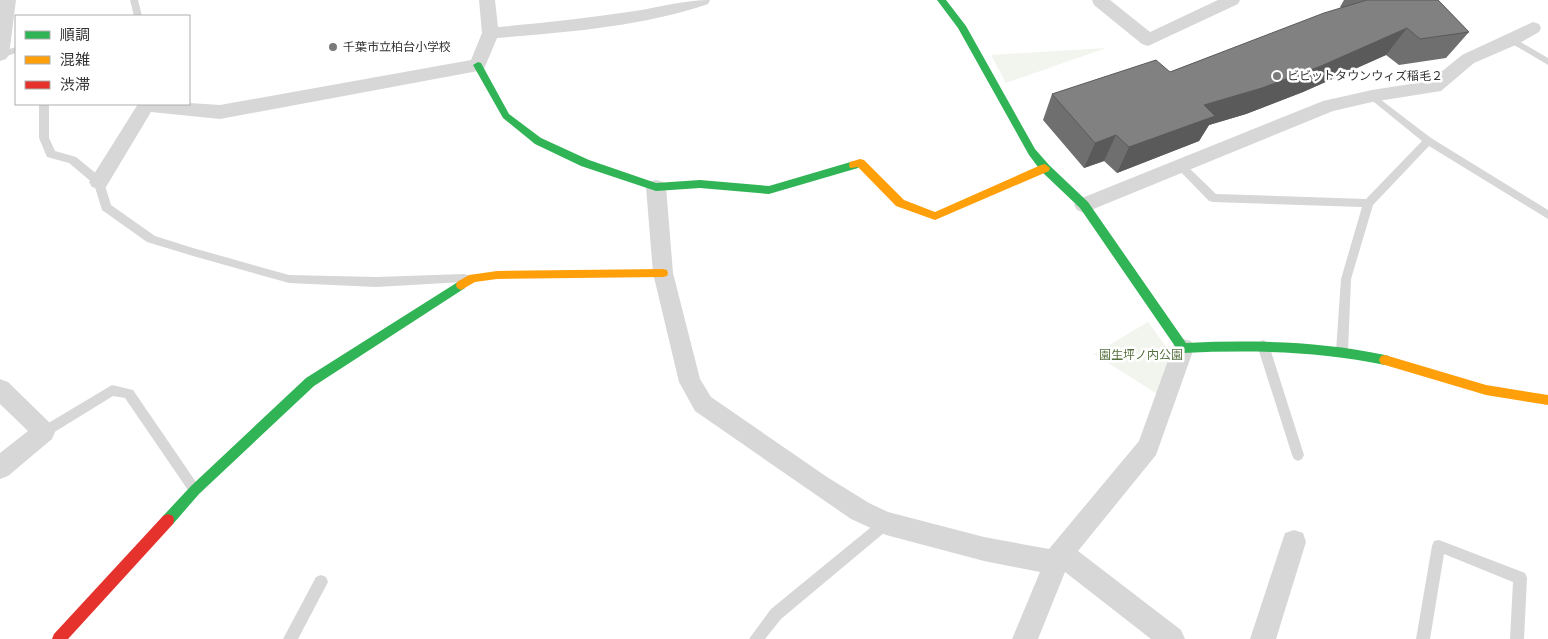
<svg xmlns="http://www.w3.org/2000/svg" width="1548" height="639" viewBox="0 0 1548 639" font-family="'PT Sans Narrow','Noto Sans JP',sans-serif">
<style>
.green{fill:#f1f5ed}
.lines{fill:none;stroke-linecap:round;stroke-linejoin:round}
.lane{fill:#d7d7d7;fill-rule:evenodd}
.street{fill:#d7d7d7;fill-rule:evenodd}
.fast{fill:#30b455;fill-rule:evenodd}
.slow{fill:#ff9f0a;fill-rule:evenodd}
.jam{fill:#e5322d;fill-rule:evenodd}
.wall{fill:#6f6f6f}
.shaded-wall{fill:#5a5a5a}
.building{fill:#818181;stroke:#5a5a5a}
.poi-dot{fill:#7a7a7a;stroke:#fff;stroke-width:2}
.labels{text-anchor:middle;stroke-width:5;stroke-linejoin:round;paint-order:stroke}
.poi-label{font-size:12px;fill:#333;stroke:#fff;text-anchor:start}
.park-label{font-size:12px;fill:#56703f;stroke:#fff}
</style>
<rect width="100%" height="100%" fill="#fff"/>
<g class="green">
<path d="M 1106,48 L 1006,83 L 991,55 Z"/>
<path d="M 1148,322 L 1175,359 L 1159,395 L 1094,354 Z"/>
</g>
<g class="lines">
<g class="lane">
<path d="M 130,0 L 138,0 L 142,16 L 134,16 Z"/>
<path d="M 1512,37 L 1548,58 L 1548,65 L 1509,42 L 1508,40 Z"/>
<path d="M 16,47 L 16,53 L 0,58 L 0,52 Z"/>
<path d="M 1372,93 L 1431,138 L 1548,210 L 1548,219 L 1429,146 L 1373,205 L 1351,279 L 1348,351 L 1346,355 L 1342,356 L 1338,355 L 1336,351 L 1341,279 L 1362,207 L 1213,202 L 1209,201 L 1175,166 L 1176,163 L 1184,163 L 1216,194 L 1366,199 L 1422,141 L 1369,98 L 1369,94 Z"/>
<path d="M 39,104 L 49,104 L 49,138 L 55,151 L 76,157 L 103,179 L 111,205 L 155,236 L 193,248 L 289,275 L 376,277 L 464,274 L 468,275 L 469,278 L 468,281 L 464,282 L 376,287 L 289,283 L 193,256 L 147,242 L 102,210 L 94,184 L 69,163 L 47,157 L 39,138 Z"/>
<path d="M 1263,340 L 1267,342 L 1269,345 L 1304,455 L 1302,459 L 1298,461 L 1294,459 L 1292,455 L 1257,345 L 1259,342 Z"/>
<path d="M 112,385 L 133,390 L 198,485 L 200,489 L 198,493 L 194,495 L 190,493 L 125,398 L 113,396 L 48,436 L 44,438 L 40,436 L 38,432 L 40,428 Z"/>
<path d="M 886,517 L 891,519 L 892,523 L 891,527 L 781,619 L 765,639 L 749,639 L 771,609 L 881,519 Z"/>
<path d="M 1439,540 L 1525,573 L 1527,578 L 1524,639 L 1510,639 L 1513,582 L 1444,554 L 1430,639 L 1416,639 L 1432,546 L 1434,541 Z"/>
<path d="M 321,575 L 326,577 L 328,582 L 298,639 L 283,639 L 316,577 Z"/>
</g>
<g class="street">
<path d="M 0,0 L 16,0 L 9,55 L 6,59 L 0,61 Z"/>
<path d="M 479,0 L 495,0 L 498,27 C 544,23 589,18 635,11 C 661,7 684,0 710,0 L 708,4 C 640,27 568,32 497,38 L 484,69 L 478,71 L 220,119 L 151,112 L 106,187 L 99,189 L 92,187 L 89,182 L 138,104 L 189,103 L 220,105 L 471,60 L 482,33 Z"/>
<path d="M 1092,0 L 1110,0 L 1150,32 L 1218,0 L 1240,0 L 1238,4 L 1148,46 L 1142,44 L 1094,5 Z"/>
<path d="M 1533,22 L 1539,24 L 1541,28 L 1539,32 L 1518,44 L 1474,63 L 1441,91 L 1372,102 L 1333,111 L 1091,210 L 1084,213 L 1077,210 L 1074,205 L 1077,200 L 1323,101 L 1372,90 L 1430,81 L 1462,55 Z"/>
<path d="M 656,180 L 663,182 L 666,187 L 673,273 L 700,379 L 711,397 L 827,477 L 869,503 L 888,512 L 984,537 L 1049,549 L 1139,441 L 1175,341 L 1183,339 L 1191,341 L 1194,348 L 1156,455 L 1078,551 L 1181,630 L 1185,639 L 1151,639 L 1065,572 L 1038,639 L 1012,639 L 1040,572 L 984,561 L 886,535 L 851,519 L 695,411 L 679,382 L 653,273 L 646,187 L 649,182 Z"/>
<path d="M 0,379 L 8,382 L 52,425 L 55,432 L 52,439 L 8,476 L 0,479 L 0,453 L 28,431 L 0,404 Z"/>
<path d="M 1294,530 L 1303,533 L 1306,542 L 1276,639 L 1250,639 L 1282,542 L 1285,533 Z"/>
</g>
<g class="fast">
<path d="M 937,0 L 946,0 L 966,26 L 1035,149 L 1049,165 L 1088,202 L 1186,343 C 1253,340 1319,341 1385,355 L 1389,356 L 1391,360 L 1389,364 L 1385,365 C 1318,351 1251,350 1183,353 L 1179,352 L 1080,208 L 1041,171 L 1029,155 L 958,28 Z"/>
<path d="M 478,62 L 481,63 L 509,114 L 541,138 L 589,160 L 656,183 L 700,180 L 769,186 L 854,161 L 859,165 L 858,168 L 769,194 L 700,188 L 656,191 L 581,166 L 535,144 L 503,118 L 473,65 Z"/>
<path d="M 461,280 L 465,282 L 466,285 L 465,288 L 314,386 L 199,494 L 173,524 L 168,526 L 163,524 L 162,520 L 163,516 L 191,486 L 306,378 Z"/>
</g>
<g class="slow">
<path d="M 860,159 L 864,160 L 904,200 L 935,212 L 1041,165 L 1045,164 L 1050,168 L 1049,171 L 935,220 L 896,206 L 858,167 L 850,168 L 849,165 L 850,162 Z"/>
<path d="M 663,269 L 667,270 L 668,273 L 667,276 L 663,277 L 497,279 L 475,282 L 461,290 L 457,288 L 456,285 L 457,282 L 469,275 L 497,271 Z"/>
<path d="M 1385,355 L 1486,385 L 1548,395 L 1548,405 L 1486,395 L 1385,365 L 1381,364 L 1379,360 L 1381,356 Z"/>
</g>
<path class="jam" d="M 168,514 L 173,516 L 174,520 L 173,524 L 68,639 L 52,639 L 54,634 L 163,516 Z"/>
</g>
<path class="wall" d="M 1344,0 L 1438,0 L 1469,32 L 1446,58 L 1399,65 L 1386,55 L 1303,92 L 1246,114 L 1209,125 L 1199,141 L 1117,173 L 1104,161 L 1084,168 L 1043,120 L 1052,94 L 1170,72 L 1341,8 L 1340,7 Z"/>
<g class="shaded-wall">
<path d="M 1407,28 L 1386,55 L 1303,92 L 1246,114 L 1209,125 L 1199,141 L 1117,173 L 1129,147 L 1204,105 Z"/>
<path d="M 1116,135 L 1104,161 L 1084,168 L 1095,143 Z"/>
</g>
<path class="building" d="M 1367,0 L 1438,0 L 1469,32 L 1420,39 L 1407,28 L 1321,66 L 1262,88 L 1204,105 L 1215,116 L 1129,147 L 1116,135 L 1095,143 L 1052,94 L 1156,60 L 1170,72 L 1324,13 Z"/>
<g class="poi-dot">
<circle cx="333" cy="47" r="5"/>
<circle cx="1277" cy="76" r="5"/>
</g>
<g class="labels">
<g class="poi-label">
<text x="343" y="51">千葉市立柏台小学校</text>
<text x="1287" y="80">ビビットタウンウィズ稲毛２</text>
</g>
<g class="park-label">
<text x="1141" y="359">園生坪ノ内公園</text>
</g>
</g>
<rect x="15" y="15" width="175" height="90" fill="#ffffff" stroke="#adadad"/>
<rect x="25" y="31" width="25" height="8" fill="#30b455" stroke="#adadad"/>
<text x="60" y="40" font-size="15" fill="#333333">順調</text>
<rect x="25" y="56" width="25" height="8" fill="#ff9f0a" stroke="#adadad"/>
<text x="60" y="65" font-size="15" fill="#333333">混雑</text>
<rect x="25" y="81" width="25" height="8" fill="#e5322d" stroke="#adadad"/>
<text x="60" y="90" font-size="15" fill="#333333">渋滞</text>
</svg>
